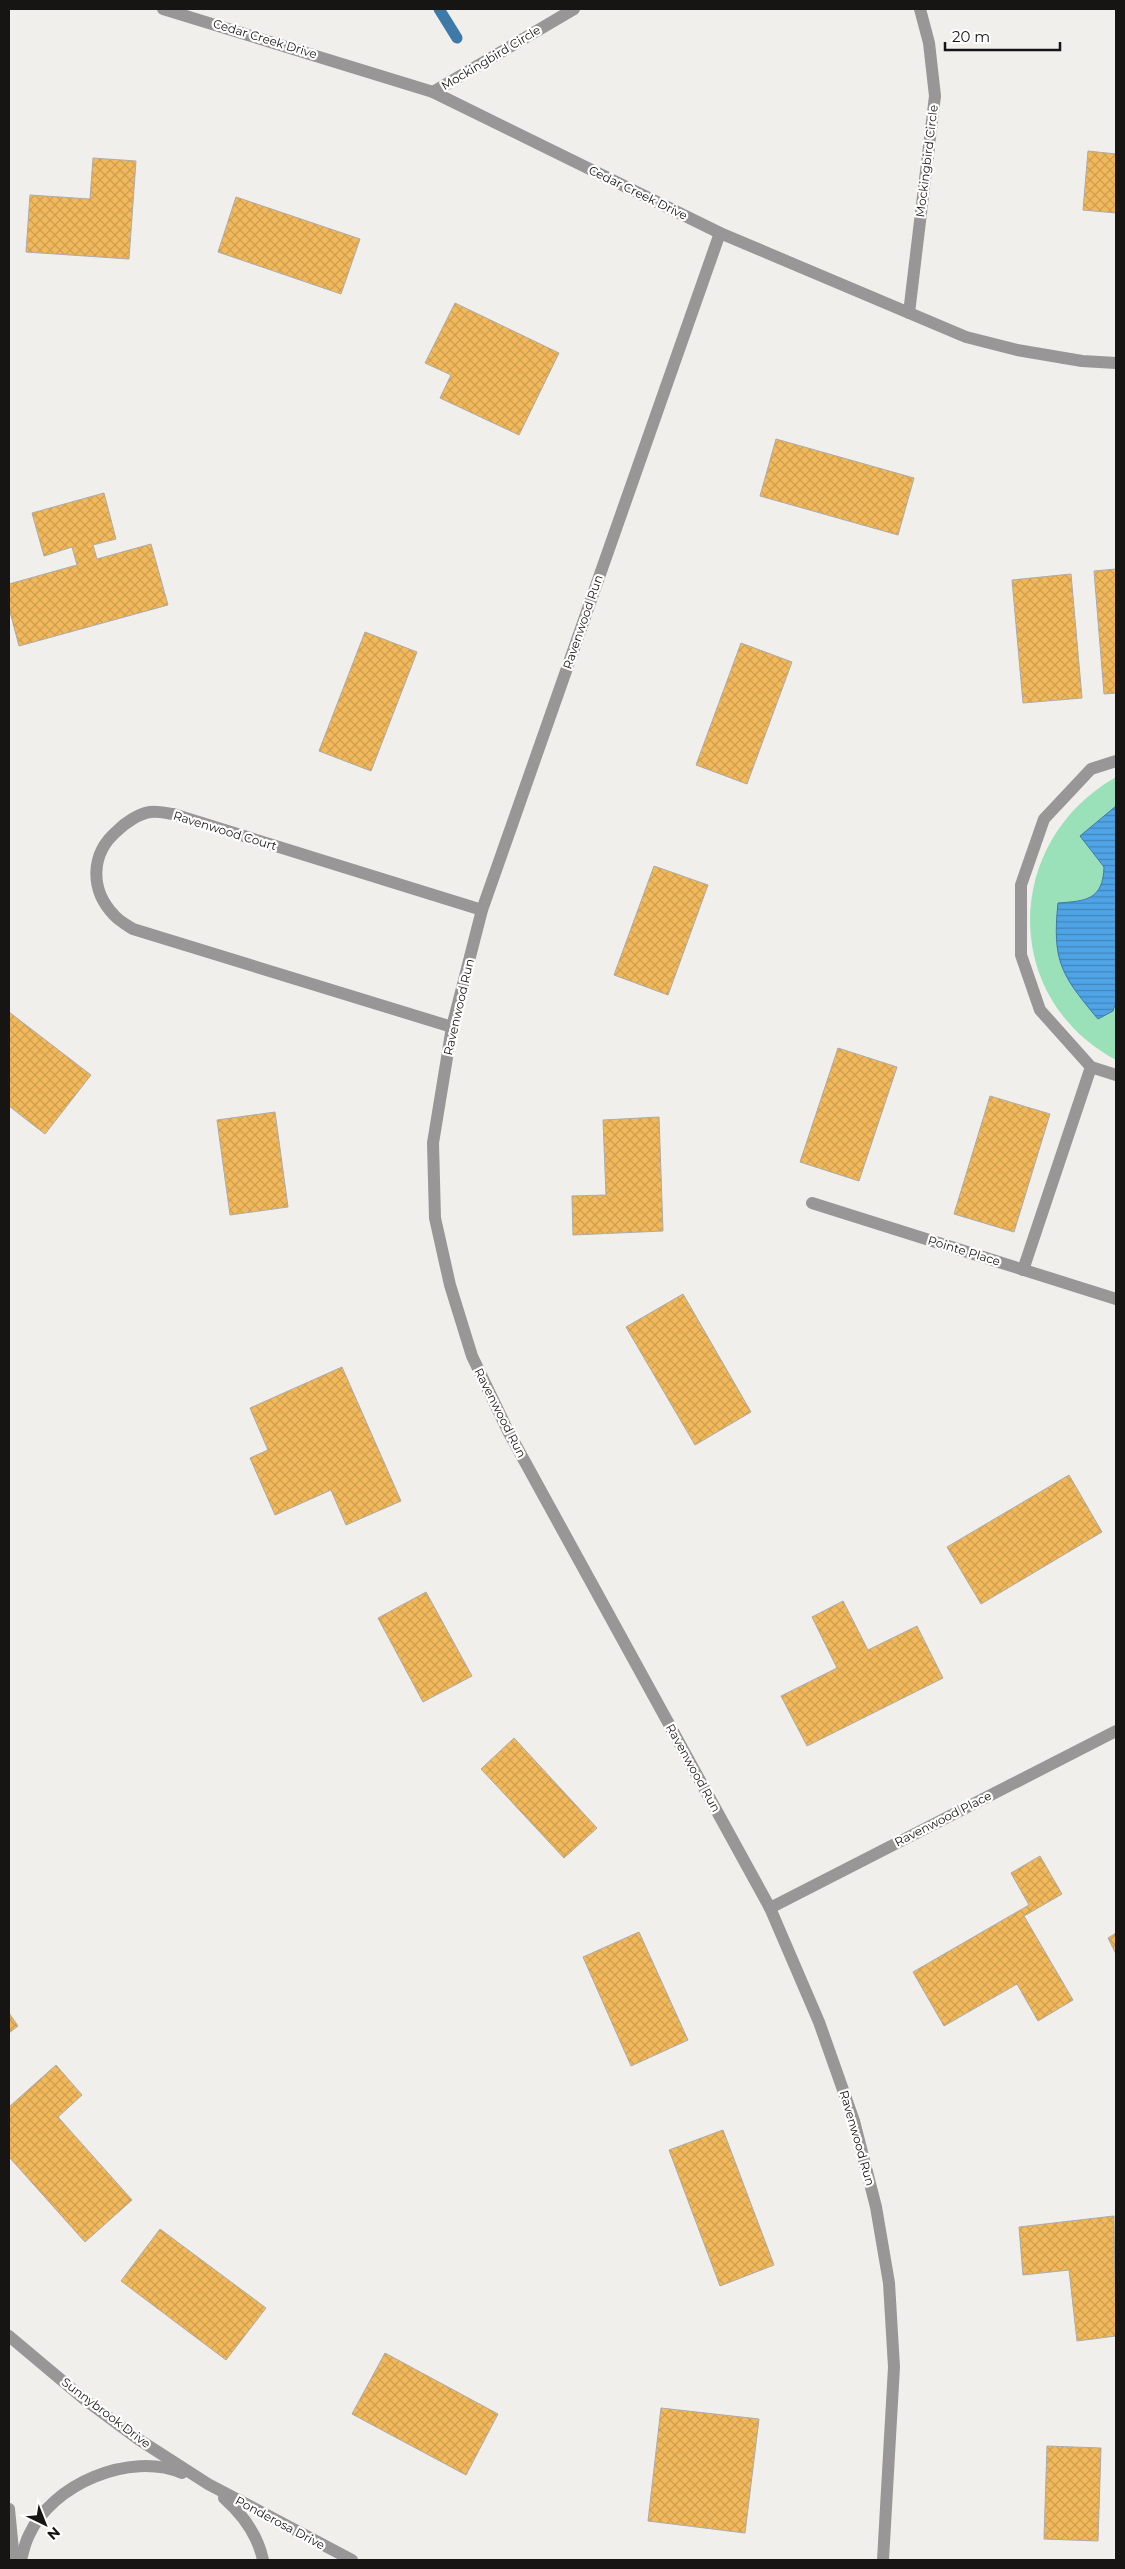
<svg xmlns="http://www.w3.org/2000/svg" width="1125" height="2569" viewBox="0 0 1125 2569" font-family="Montserrat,sans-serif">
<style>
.grass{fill:#9ae0b8}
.water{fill:url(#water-rules);stroke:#3e79a7}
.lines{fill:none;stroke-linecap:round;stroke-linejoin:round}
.stream{stroke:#3e79a7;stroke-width:11}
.building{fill:url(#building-cross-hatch);stroke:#adaba8}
.minor{stroke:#989696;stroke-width:12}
.labels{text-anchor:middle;stroke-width:4.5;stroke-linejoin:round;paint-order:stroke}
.street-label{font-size:12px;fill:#161514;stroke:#fff}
</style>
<defs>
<pattern id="water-rules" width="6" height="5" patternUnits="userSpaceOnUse" patternTransform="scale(1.25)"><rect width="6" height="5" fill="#4fa4e6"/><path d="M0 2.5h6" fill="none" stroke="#4184b9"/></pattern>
<pattern id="building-cross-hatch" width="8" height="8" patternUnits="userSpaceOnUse" patternTransform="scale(1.25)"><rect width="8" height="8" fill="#f1b95c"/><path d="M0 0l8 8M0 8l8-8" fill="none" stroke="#ce9e4f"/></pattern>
</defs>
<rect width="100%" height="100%" fill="#f1efec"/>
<path class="grass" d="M 1116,777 L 1116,806 L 1080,836 L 1104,867 C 1103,900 1087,901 1059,903 L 1077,994 L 1098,1018 L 1113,1011 L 1116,1002 L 1116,1060 C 1000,998 1003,841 1116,777 Z"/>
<path class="water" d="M 1116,806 L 1116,1002 L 1113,1011 L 1098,1019 C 1061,975 1052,961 1058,903 C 1086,901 1103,900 1104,867 L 1080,836 Z"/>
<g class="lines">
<path class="stream" d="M 439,9 L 457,38"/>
</g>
<g class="building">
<path d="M 1088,151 L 1116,154 L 1116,213 L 1083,210 Z"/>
<path d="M 93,158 L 136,161 L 129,259 L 26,252 L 30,195 L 90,199 Z"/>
<path d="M 236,197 L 360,239 L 341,294 L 218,252 Z"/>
<path d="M 455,303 L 559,353 L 519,435 L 440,398 L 451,375 L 425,363 Z"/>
<path d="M 776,439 L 914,478 L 898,535 L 760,496 Z"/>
<path d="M 104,493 L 116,539 L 93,545 L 97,559 L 151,544 L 168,605 L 19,646 L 9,608 L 9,584 L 77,565 L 72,547 L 44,556 L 32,513 Z"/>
<path d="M 1116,569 L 1116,693 L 1104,694 L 1094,571 Z"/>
<path d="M 1071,574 L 1082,698 L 1023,703 L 1012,580 Z"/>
<path d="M 365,632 L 417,652 L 371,771 L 319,751 Z"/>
<path d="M 741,643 L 792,662 L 747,784 L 696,765 Z"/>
<path d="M 654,866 L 708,885 L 668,995 L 614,975 Z"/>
<path d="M 9,1012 L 91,1075 L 45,1134 L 9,1106 Z"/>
<path d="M 838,1048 L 897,1067 L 859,1181 L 800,1162 Z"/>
<path d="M 990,1096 L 1050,1114 L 1014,1232 L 954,1214 Z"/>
<path d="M 275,1112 L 288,1207 L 230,1215 L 217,1120 Z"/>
<path d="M 659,1117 L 663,1231 L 573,1235 L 572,1196 L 606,1195 L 603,1120 Z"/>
<path d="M 683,1294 L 751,1412 L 695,1445 L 626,1327 Z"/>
<path d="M 342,1367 L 401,1501 L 346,1525 L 331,1490 L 275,1515 L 250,1458 L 268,1450 L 250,1408 Z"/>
<path d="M 1069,1475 L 1102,1532 L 981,1604 L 947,1547 Z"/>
<path d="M 426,1592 L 472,1676 L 423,1702 L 378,1618 Z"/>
<path d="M 843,1601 L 868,1650 L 917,1626 L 943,1678 L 807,1746 L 781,1696 L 837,1668 L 812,1617 Z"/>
<path d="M 514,1738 L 597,1828 L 564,1858 L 481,1769 Z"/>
<path d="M 1040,1856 L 1062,1894 L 1024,1916 L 1073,2000 L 1038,2021 L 1017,1984 L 944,2026 L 913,1972 L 1029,1905 L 1011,1873 Z"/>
<path d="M 639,1932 L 688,2040 L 631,2066 L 583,1957 Z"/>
<path d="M 1116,1933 L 1116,1954 L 1108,1938 Z"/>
<path d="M 9,2013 L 18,2026 L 9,2033 Z"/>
<path d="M 56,2065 L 82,2095 L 58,2117 L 132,2200 L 85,2242 L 9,2157 L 9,2107 Z"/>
<path d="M 723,2130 L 774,2265 L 720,2286 L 669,2150 Z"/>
<path d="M 1114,2216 L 1116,2336 L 1077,2341 L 1069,2270 L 1023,2275 L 1019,2227 Z"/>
<path d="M 160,2229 L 266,2308 L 226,2360 L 121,2281 Z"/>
<path d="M 385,2353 L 498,2414 L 466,2475 L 352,2414 Z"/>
<path d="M 661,2408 L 759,2419 L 745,2533 L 648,2521 Z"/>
<path d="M 1047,2446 L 1101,2448 L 1098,2541 L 1044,2539 Z"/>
</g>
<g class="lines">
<g class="minor">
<path d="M 163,9 L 433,92 L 720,233 L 966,337 L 1017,350 L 1082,361 L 1116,363"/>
<path d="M 433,92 L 574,9"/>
<path d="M 720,233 L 482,910 L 452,1027 L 433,1143 L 435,1218 L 450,1285 L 472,1356 L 508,1431 L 770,1908 L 819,2022 L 854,2121 L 876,2207 L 889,2283 L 894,2367 L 883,2560"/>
<path d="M 909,313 L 935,96 L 929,43 L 920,9"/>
<path d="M 1116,761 L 1091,769 L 1044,819 L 1021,885 L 1021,955 L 1040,1010 L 1091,1067 L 1116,1075"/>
<path d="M 452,1027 L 133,929 C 127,925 119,921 114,915 C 90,890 90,854 117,831 C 125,823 138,814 150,812 C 157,811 166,813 173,814 L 482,910"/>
<path d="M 812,1203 L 1116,1299"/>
<path d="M 1023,1270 L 1091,1067"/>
<path d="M 770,1908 L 1116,1731"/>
<path d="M 9,2336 L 84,2399 L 138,2439 L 208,2484 L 352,2560"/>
<path d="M 224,2498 C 242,2514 258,2536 263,2560"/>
<path d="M 9,2509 L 14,2560"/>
<path d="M 21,2560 C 23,2552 25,2543 29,2535 C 52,2484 130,2451 182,2473"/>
</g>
</g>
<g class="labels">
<g class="street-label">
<text transform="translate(265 39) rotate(17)" y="4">Cedar Creek Drive</text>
<text transform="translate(491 58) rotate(-31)" y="4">Mockingbird Circle</text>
<text transform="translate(927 161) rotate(-83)" y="4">Mockingbird Circle</text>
<text transform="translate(638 193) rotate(26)" y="4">Cedar Creek Drive</text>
<text transform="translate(583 622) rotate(-71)" y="4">Ravenwood Run</text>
<text transform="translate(225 831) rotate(17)" y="4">Ravenwood Court</text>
<text transform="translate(459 1007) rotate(-77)" y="4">Ravenwood Run</text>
<text transform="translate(964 1251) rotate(17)" y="4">Pointe Place</text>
<text transform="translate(500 1413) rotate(63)" y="4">Ravenwood Run</text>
<text transform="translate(693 1768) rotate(61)" y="4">Ravenwood Run</text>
<text transform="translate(943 1819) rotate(-27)" y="4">Ravenwood Place</text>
<text transform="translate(857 2138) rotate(74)" y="4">Ravenwood Run</text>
<text transform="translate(106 2413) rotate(37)" y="4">Sunnybrook Drive</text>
<text transform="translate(280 2523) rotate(28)" y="4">Ponderosa Drive</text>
</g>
</g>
<rect width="1125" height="2569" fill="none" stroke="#161514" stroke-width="20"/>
<g transform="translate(45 2524) rotate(137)" stroke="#ffffff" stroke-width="4" paint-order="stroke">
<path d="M0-4L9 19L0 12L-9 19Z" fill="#161514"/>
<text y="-8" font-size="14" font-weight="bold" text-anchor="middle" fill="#161514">N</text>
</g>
<path d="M945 42v8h115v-8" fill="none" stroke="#161514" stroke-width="2.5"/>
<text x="952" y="42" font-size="15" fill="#161514" stroke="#ffffff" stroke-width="4" paint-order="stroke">20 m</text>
</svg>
